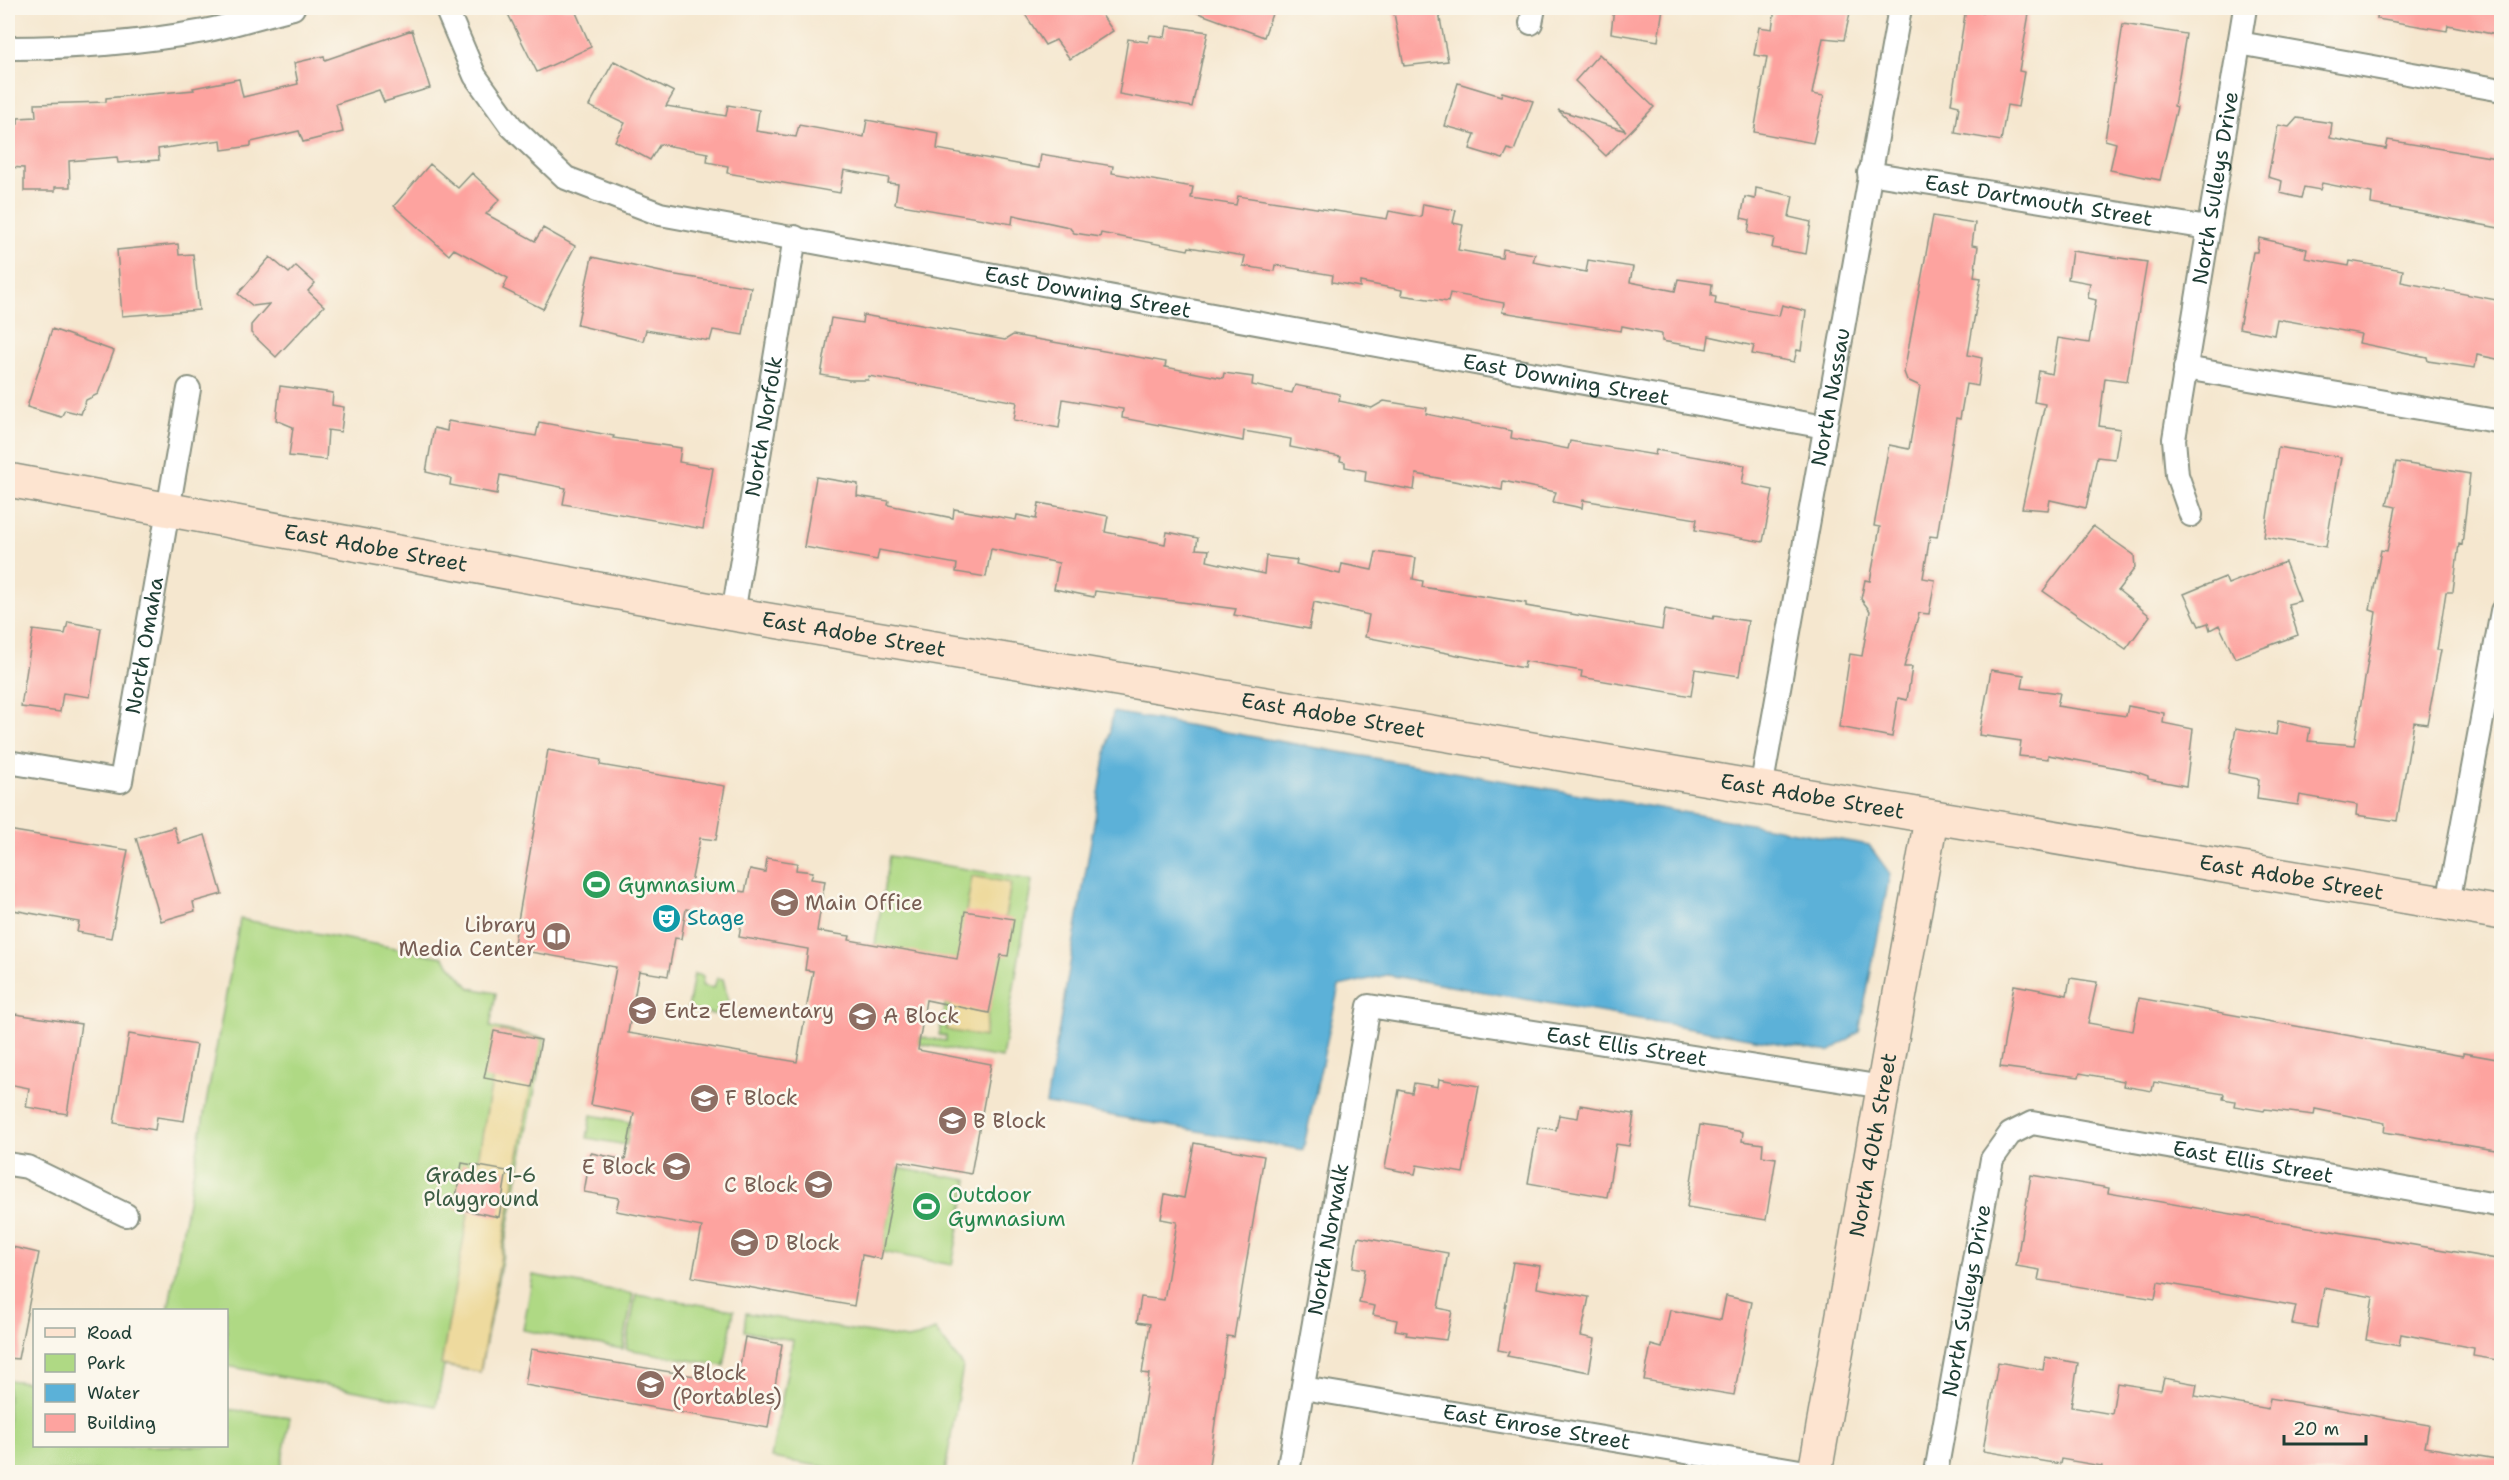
<svg xmlns="http://www.w3.org/2000/svg" width="2509" height="1480" font-family="'Shantell Sans',sans-serif">
<style>
.green{fill:#afd984;stroke:#678b5c;stroke-width:1.5}
.sand{fill:#eeda9e;stroke:#868c69;stroke-width:1.5}
.water{fill:#5bb1d8;stroke:#3d7786;stroke-width:1.5}
.building{fill:#fda39f;fill-rule:evenodd}
.lines{fill:none;stroke-linecap:round;stroke-linejoin:round}
.street-casing{stroke:#8a9282;stroke-width:26}
.secondary-casing{stroke:#8a9282;stroke-width:36}
.street{stroke:#fff;stroke-width:22}
.secondary{stroke:#fde4d0;stroke-width:33}
.labels{text-anchor:middle;dominant-baseline:central;stroke-width:5;stroke-linejoin:round;paint-order:stroke}
.street-label{font-size:21px;fill:#1f3d34;stroke:#fbf7ec}
.leisure-label{font-size:21px;fill:#27864d;stroke:#fbf7ec;text-anchor:start}
.education-label{font-size:21px;fill:#785e54;stroke:#fbf7ec;text-anchor:start}
.culture-label{font-size:21px;fill:#0d838f;stroke:#fbf7ec;text-anchor:start}
.park-label{font-size:21px;fill:#3c5c44;stroke:#fbf7ec}
</style>
<rect width="100%" height="100%" fill="#fbf7ec"/>
<filter id="ink" filterUnits="userSpaceOnUse"><feTurbulence type="fractalNoise" baseFrequency=".0167" numOctaves="2"/><feDisplacementMap in="SourceGraphic" scale="12" xChannelSelector="R" yChannelSelector="G"/><feConvolveMatrix kernelMatrix="1 2 1 2 8 2 1 2 1" color-interpolation-filters="sRGB"/></filter>
<filter id="wash" filterUnits="userSpaceOnUse"><feTurbulence type="fractalNoise" baseFrequency=".008" numOctaves="4" result="noise"/><feDisplacementMap in="SourceGraphic" scale="24" xChannelSelector="R" yChannelSelector="G"/><feGaussianBlur stdDeviation="1.35" result="paint"/><feColorMatrix in="noise" values="0 0 0 0 0 0 0 0 0 0 0 0 0 0 0 0 0 1.4 0 .05"/><feComposite in="paint" operator="in"/></filter>
<g filter="url(#wash)">
<rect width="100%" height="100%" fill="#f5e7cf"/>
<path class="green" d="M889,856L1032,880L1002,1058L919,1044L920,1037L946,1041V1036L939,1035L946,1000L875,945Z
M240,919L443,957L470,988L496,993L490,1027L545,1038L480,1372L444,1366L436,1406L227,1366L226,1310H168Z
M694,974L703,976L702,986L714,988L717,978L723,979L732,1017L688,1010Z
M591,1115L630,1122L626,1145L587,1138Z
M898,1168L968,1180L952,1265L882,1252Z
M533,1275L633,1294L623,1349L523,1330Z
M636,1294L734,1310L724,1366L626,1349Z
M746,1313L907,1339L918,1337L935,1330L963,1366L945,1472H855L771,1458L793,1340L744,1331Z
M8,1380L34,1383V1446H226L227,1409L290,1417L280,1472H8Z"/>
<path class="sand" d="M972,876L1011,883L984,1037L946,1030Z
M501,1031L540,1038L480,1372L441,1365Z"/>
<path class="water" d="M1113,712L1869,845L1890,874L1859,1032L1829,1052L1387,975L1339,986L1303,1150L1046,1104Z"/>
<g id="blocks">
<path class="building" d="M505,8H574L591,47L537,72Z
M1021,8H1097L1113,31L1070,59L1056,40L1045,45Z
M1190,8H1274L1264,37L1190,10Z
M1393,8H1438L1448,61L1404,66Z
M1614,8H1663L1658,41L1611,33Z
M1775,8H1820L1850,13L1844,40L1823,38L1812,94L1824,96L1813,143L1754,132L1767,57L1754,55L1759,27L1772,29Z
M1966,8L1983,12L1984,8H2030L2019,71L2024,72L2018,107L2007,105L2001,141L1955,133L1959,106L1951,104Z
M2378,8H2502V36L2448,25L2447,31L2377,19Z
M2123,24L2186,34L2174,106L2177,107L2160,180L2110,170L2116,143L2105,140Z
M1167,26L1208,32L1192,107L1119,94L1128,39L1148,42L1150,35L1165,37Z
M412,30L430,88L384,102L379,90L336,104L343,132L303,142L299,131L251,142V146L222,150L221,140L158,149L159,160L118,163L117,157L69,161L70,187H55V191H24V168L8,167V125L18,124V118L36,117L35,104L106,102V98L194,90L193,88L239,79L243,97L298,84L294,63L324,56L325,60Z
M1599,54L1654,107L1606,156L1558,110L1626,131L1575,81Z
M614,61L674,92L666,106L726,116L728,105L759,110L756,131L796,137L799,125L864,137L867,120L939,133L937,149L1039,168L1041,154L1113,166L1112,173L1193,187L1191,198L1236,205L1238,196L1387,219L1389,211L1421,217L1423,204L1456,210L1453,223L1463,225L1458,250L1502,258L1503,249L1535,254L1533,262L1586,272L1588,260L1633,267L1630,282L1675,291L1678,279L1712,284L1711,296L1716,297L1715,304L1779,316L1782,305L1806,311L1801,351L1797,350L1794,362L1752,354L1754,346L1709,336L1707,349L1662,341V334L1622,326L1621,331L1502,312L1504,303L1450,293L1448,302L1401,295L1402,290L1360,282V287L1332,282L1333,275L1275,265L1274,271L1243,266L1245,256L1189,247L1188,250L1101,233L1100,237L1074,233L1069,227L1013,215L1012,224L895,204L898,184L888,183L889,178L844,170L840,193L727,173L728,166L707,162L708,153L660,144L650,160L615,141L625,123L589,106Z
M1458,83L1501,96L1502,92L1533,101L1514,151L1508,149L1503,159L1470,149L1475,134L1445,126Z
M2297,118L2332,123L2330,138L2386,149L2388,140L2502,159L2499,228L2371,204L2372,193L2322,183L2320,190L2304,187L2301,198L2280,193L2282,181L2268,177L2278,125L2289,127Z
M430,164L458,188L472,173L500,199L486,214L535,241L543,228L575,246L543,309L503,289L508,278L454,249L449,255L394,206Z
M1756,188L1793,196L1789,217L1811,222L1806,254L1772,248L1774,238L1748,233L1750,220L1741,218L1745,197L1755,199Z
M1933,216L1975,223L1972,245L1978,246L1974,277L1981,278L1968,355L1982,358L1978,386L1966,384L1960,419L1956,418L1937,537L1930,536L1923,578L1935,580L1929,614L1919,613L1904,667H1912L1907,700L1898,698L1892,737L1839,727L1850,654L1862,656L1870,611L1861,599L1865,580L1870,581L1880,527L1874,526L1889,445L1909,449L1920,386L1907,380L1904,372Z
M2259,238L2307,249L2305,258L2349,266L2350,261L2403,270L2401,282L2502,301V360L2477,355L2475,368L2428,361L2427,357L2359,343L2361,334L2277,319L2274,335L2239,328L2253,252H2257Z
M178,244L179,255L193,254L199,310L122,316L117,250Z
M2072,251L2147,262L2127,381L2105,378L2099,426L2120,429L2115,459L2097,457L2086,508L2050,500L2048,510L2022,508L2045,404L2034,402L2039,371L2052,374L2058,338L2089,343L2096,300L2088,298L2090,283L2068,279Z
M270,257L289,273L296,266L315,283L308,291L324,306L276,357L251,333V325L269,304L253,306L238,294Z
M592,257L670,274L751,287L743,335L713,330L710,341L646,330L643,341L577,325Z
M863,315L1005,340L1013,335L1076,346L1166,362L1165,367L1223,378L1224,373L1253,377L1252,385L1292,393L1295,385L1340,394L1339,401L1372,408L1384,401L1427,408L1426,414L1512,431L1511,438L1568,449L1570,441L1655,455L1656,450L1745,465L1742,484L1773,490L1763,542L1695,530L1697,519L1583,500L1582,508L1553,502L1556,492L1503,481L1502,490L1416,474L1414,490L1365,481L1366,471L1345,467V462L1340,461L1341,457L1290,447L1291,439L1244,431L1243,441L1122,418L1123,409L1063,399L1059,428L1014,420L1017,402L869,376L868,380H849L821,375L831,318L862,323Z
M52,329L114,351L98,394L86,400L81,414L65,410L61,417L27,407Z
M280,386L333,393L332,405L344,407L341,432L328,430L326,460L289,456L293,427L276,420Z
M448,421L536,436L539,422L614,436L613,438L681,448L679,462L713,468L703,529L563,504L566,488L500,475L497,494L450,485L451,478L426,472L434,428L447,431Z
M2278,447L2341,457L2326,547L2264,537Z
M2396,462L2470,474L2462,545L2459,544L2453,592H2446L2437,650H2441L2427,724L2414,722L2397,821L2356,815L2357,805L2300,795L2298,805L2257,799L2259,779L2228,773L2236,728L2276,735L2278,721L2310,728L2308,741L2354,745L2376,612L2370,610L2381,550L2387,551L2396,507L2387,505Z
M816,477L858,484L857,496L889,501L888,505L953,518L954,509L1016,520L1017,515L1036,519L1039,503L1108,516L1105,532L1165,544L1167,532L1198,538L1196,549L1209,550L1207,561L1264,574L1266,556L1297,560L1296,564L1340,574L1342,564L1372,570L1376,552L1416,558L1413,579L1423,581L1422,587L1526,603V606L1662,630L1665,609L1713,619L1714,616L1748,621L1739,676L1695,669L1691,696L1581,677L1582,671L1525,661L1524,668L1365,637L1369,615L1314,602L1309,629L1234,615L1236,609L1095,591L1094,597L1054,589L1059,563L991,549L986,577L956,572L957,564L879,550L877,560L804,547Z
M2093,526L2134,555L2135,568L2118,590L2150,616L2126,649L2043,591Z
M2285,562L2300,601L2288,604L2298,635L2235,658L2219,625L2210,630L2208,623L2199,626L2184,594L2225,577L2228,584Z
M68,622L101,628L90,697L63,693L60,712L21,707L33,630L65,634Z
M1991,670L2024,675L2022,688L2060,693L2057,706L2126,716L2128,706L2164,713L2163,723L2193,729L2186,786L2148,779V776L2134,771L2048,755V759L2019,756L2021,741L1979,735Z
M548,750L601,760L600,765L725,786L716,840L700,838L691,883L745,892L750,869L765,872L767,858L797,863L796,870L813,872L811,879L825,881L817,931L850,936L849,940L957,959L965,911L1014,919L1008,956L1001,955L989,1013L926,1000L918,1050L991,1064L971,1174L899,1161L881,1259L862,1255L854,1306L692,1277L702,1227L616,1211L619,1198L584,1192L591,1153L625,1160L634,1113L591,1105L616,967L513,949ZM686,909L742,919L739,937L808,949L805,970L813,971L797,1062L628,1033L639,971L668,976L675,938L681,939Z
M174,827L179,843L205,835L222,894L193,902L195,911L161,921L136,838Z
M8,830L128,850L111,938L77,932L79,922L8,909Z
M2070,978L2097,982L2088,1023L2133,1031L2139,998L2463,1056V1053L2502,1060V1151L2384,1132L2385,1123L2315,1109L2314,1115L2265,1109L2264,1111L2234,1106L2235,1101L2223,1099L2224,1094L2154,1082L2152,1091L2123,1086L2124,1081L2080,1073L2079,1077L2000,1067L2014,985L2067,995Z
M15,1014L81,1024L67,1114L26,1107L29,1088L8,1084V1060Z
M494,1031L541,1040L532,1087L484,1078Z
M129,1034L197,1045L184,1121L157,1117L155,1130L114,1123Z
M1439,1079L1479,1086L1463,1173L1417,1165L1415,1174L1385,1168L1399,1090L1412,1093L1414,1083L1438,1087Z
M1580,1105L1634,1114L1629,1146L1616,1144L1607,1197L1528,1183L1538,1127L1556,1130L1559,1115L1578,1118Z
M1700,1125L1743,1132L1742,1141L1763,1144L1762,1156L1776,1158L1766,1220L1687,1207Z
M1194,1143L1264,1156L1234,1337L1227,1336L1208,1473H1133L1149,1374L1142,1373L1150,1324L1137,1322L1141,1297L1164,1300L1177,1222L1161,1219L1165,1194L1184,1198Z
M462,1163L507,1171L499,1217L454,1208Z
M2031,1175L2109,1188L2108,1193L2502,1260V1337L2497,1360L2473,1356L2474,1348L2401,1334L2399,1346L2366,1340L2373,1297L2324,1288L2317,1328L2292,1324L2296,1306L2211,1291L2158,1282L2155,1299L2038,1280L2040,1270L2016,1266Z
M1358,1237L1448,1253L1438,1308L1452,1311L1446,1340L1406,1335L1407,1332L1395,1330L1397,1320L1373,1315L1375,1306L1359,1303L1365,1269L1353,1267Z
M8,1246L39,1253L18,1359L8,1358Z
M1513,1262L1540,1266L1537,1288L1589,1297L1581,1336L1595,1339L1589,1372L1507,1356L1509,1352L1498,1350Z
M1726,1296L1752,1302L1734,1395L1644,1380L1651,1345L1662,1348L1670,1310L1721,1320Z
M745,1337L782,1344L768,1428L525,1385L531,1349L737,1383Z
M2045,1357L2078,1363L2071,1407L2112,1414L2117,1383L2161,1390L2164,1378L2197,1384L2195,1396L2268,1409L2270,1398L2429,1425L2425,1447L2502,1460V1473H2101L2102,1466L2061,1459L2060,1464L1983,1451L1998,1362L2043,1370Z"/>
</g>
</g>
<g filter="url(#ink)">
<use href="#blocks" fill-opacity="0" stroke="#8a9282" stroke-width="1.5"/>
<g class="lines">
<defs>
<g id="street">
<path id="s1" d="M446,8L475,76L511,126L566,178L660,214L1825,427"/>
<path d="M1531,23L1534,8"/>
<path d="M2239,43L2502,90"/>
<path d="M8,48C74,48 138,43 204,31C234,25 263,15 293,8"/>
<path id="s2" d="M1869,173L2208,228"/>
<path d="M2185,368L2502,422"/>
<path id="s3" d="M2191,515L2177,475L2174,439L2245,8"/>
<path id="s4" d="M733,614L795,237"/>
<path id="s5" d="M8,762L121,781L189,389"/>
<path id="s6" d="M1761,789L1900,8"/>
<path d="M2448,903L2502,611"/>
<path d="M8,1164L27,1167L126,1215"/>
<path id="s7" d="M1303,1388L1806,1472"/>
<path id="s8" d="M1288,1472L1369,1006L1883,1087"/>
<path id="s9" d="M1936,1472L1992,1159L2010,1134L2032,1123L2502,1206"/>
</g>
<g id="secondary">
<path id="s10" d="M8,480L733,614L2502,913"/>
<path id="s11" d="M1815,1472L1931,819"/>
</g>
</defs>
<use href="#street" class="street-casing"/>
<use href="#secondary" class="secondary-casing"/>
<use href="#street" class="street"/>
<use href="#secondary" class="secondary"/>
</g>
</g>
<defs>
<symbol id="stadium-disc" viewBox="-11 -11 22 22"><circle r="9.5" fill="#2e9e5b" stroke="#fbf7ec"/><path d="M0-5a6.5 5 0 1 0 0 10a6.5 5 0 1 0 0-10ZM-3.5-1.8h7v3.6h-7Z" fill="#fff"/></symbol>
<symbol id="school-disc" viewBox="-11 -11 22 22"><circle r="9.5" fill="#8d6e63" stroke="#fbf7ec"/><path d="M0-5L7-2L0 1L-7-2ZM-4 1L0 2.5L4 1V4Q0 6-4 4Z" fill="#fff"/></symbol>
<symbol id="theatre-disc" viewBox="-11 -11 22 22"><circle r="9.5" fill="#0f9aa8" stroke="#fbf7ec"/><path d="M-5-5.5Q0-4 5-5.5V0Q5 5 0 6Q-5 5-5 0ZM-3.3-2.5H-1v1.5H-3.3ZM1-2.5H3.3v1.5H1ZM-2.8 1Q0 5.5 2.8 1Z" fill="#fff"/></symbol>
<symbol id="library-disc" viewBox="-11 -11 22 22"><circle r="9.5" fill="#8d6e63" stroke="#fbf7ec"/><path d="M-6-4Q-3-5.5-.7-3.5V5Q-3 3-6 4ZM6-4Q3-5.5 .7-3.5V5Q3 3 6 4Z" fill="#fff"/></symbol>
</defs>
<g fill-rule="evenodd">
<use href="#stadium-disc" x="580" y="868" width="33" height="33"/>
<use href="#school-disc" x="768" y="886" width="33" height="33"/>
<use href="#theatre-disc" x="650" y="902" width="33" height="33"/>
<use href="#library-disc" x="540" y="920" width="33" height="33"/>
<use href="#school-disc" x="626" y="994" width="33" height="33"/>
<use href="#school-disc" x="846" y="1000" width="33" height="33"/>
<use href="#school-disc" x="688" y="1082" width="33" height="33"/>
<use href="#school-disc" x="936" y="1104" width="33" height="33"/>
<use href="#school-disc" x="660" y="1150" width="33" height="33"/>
<use href="#school-disc" x="802" y="1168" width="33" height="33"/>
<use href="#stadium-disc" x="910" y="1190" width="33" height="33"/>
<use href="#school-disc" x="728" y="1226" width="33" height="33"/>
<use href="#school-disc" x="634" y="1368" width="33" height="33"/>
</g>
<g class="labels">
<g class="street-label">
<text stroke="none"><textPath href="#s3" startOffset="333">North Sulleys Drive</textPath></text>
<text stroke="none"><textPath href="#s2" startOffset="172">East Dartmouth Street</textPath></text>
<text stroke="none"><textPath href="#s1" startOffset="747">East Downing Street</textPath></text>
<text stroke="none"><textPath href="#s1" startOffset="1233">East Downing Street</textPath></text>
<text stroke="none"><textPath href="#s6" startOffset="398">North Nassau</textPath></text>
<text stroke="none"><textPath href="#s4" startOffset="190">North Norfolk</textPath></text>
<text stroke="none"><textPath href="#s10" startOffset="374">East Adobe Street</textPath></text>
<text stroke="none"><textPath href="#s10" startOffset="860">East Adobe Street</textPath></text>
<text stroke="none"><textPath href="#s5" startOffset="252">North Omaha</textPath></text>
<text stroke="none"><textPath href="#s10" startOffset="1346">East Adobe Street</textPath></text>
<text stroke="none"><textPath href="#s10" startOffset="1832">East Adobe Street</textPath></text>
<text stroke="none"><textPath href="#s10" startOffset="2318">East Adobe Street</textPath></text>
<text stroke="none"><textPath href="#s8" startOffset="734">East Ellis Street</textPath></text>
<text stroke="none"><textPath href="#s11" startOffset="332">North 40th Street</textPath></text>
<text stroke="none"><textPath href="#s9" startOffset="598">East Ellis Street</textPath></text>
<text stroke="none"><textPath href="#s8" startOffset="236">North Norwalk</textPath></text>
<text stroke="none"><textPath href="#s9" startOffset="174">North Sulleys Drive</textPath></text>
<text stroke="none"><textPath href="#s7" startOffset="237">East Enrose Street</textPath></text>
</g>
<g class="leisure-label">
<text x="618" y="885">Gymnasium</text>
<text x="948" y="1195">Outdoor<tspan x="948" dy="24">Gymnasium</tspan></text>
</g>
<g class="education-label">
<text x="805" y="903">Main Office</text>
<text x="536" y="925" text-anchor="end">Library<tspan x="536" dy="24">Media Center</tspan></text>
<text x="664" y="1011">Entz Elementary</text>
<text x="883" y="1016">A Block</text>
<text x="725" y="1098">F Block</text>
<text x="973" y="1121">B Block</text>
<text x="656" y="1167" text-anchor="end">E Block</text>
<text x="798" y="1185" text-anchor="end">C Block</text>
<text x="765" y="1243">D Block</text>
<text x="672" y="1373">X Block<tspan x="672" dy="24">(Portables)</tspan></text>
</g>
<g class="culture-label">
<text x="687" y="918">Stage</text>
</g>
<g class="park-label">
<text x="481" y="1175">Grades 1-6<tspan x="481" dy="24">Playground</tspan></text>
</g>
</g>
<rect width="2509" height="1480" fill="none" stroke="#fbf7ec" stroke-width="30"/>
<rect x="33" y="1309" width="195" height="138" fill="#fbf7ec" stroke="#a3ada2" stroke-width="1.5"/>
<rect x="45" y="1328" width="30" height="9" fill="#fde4d0" stroke="#a3ada2" stroke-width="1.5"/>
<text x="87" y="1339" font-size="18" fill="#1f3d34">Road</text>
<rect x="45" y="1354" width="30" height="18" fill="#afd984" stroke="#a3ada2" stroke-width="1.5"/>
<text x="87" y="1369" font-size="18" fill="#1f3d34">Park</text>
<rect x="45" y="1384" width="30" height="18" fill="#5bb1d8" stroke="#a3ada2" stroke-width="1.5"/>
<text x="87" y="1399" font-size="18" fill="#1f3d34">Water</text>
<rect x="45" y="1414" width="30" height="18" fill="#fda39f" stroke="#a3ada2" stroke-width="1.5"/>
<text x="87" y="1429" font-size="18" fill="#1f3d34">Building</text>
<path d="M2284 1435v9h82v-9" fill="none" stroke="#1f3d34" stroke-width="3"/>
<text x="2293" y="1435" font-size="18" fill="#1f3d34" stroke="#fbf7ec" stroke-width="4.5" paint-order="stroke">20 m</text>
</svg>
